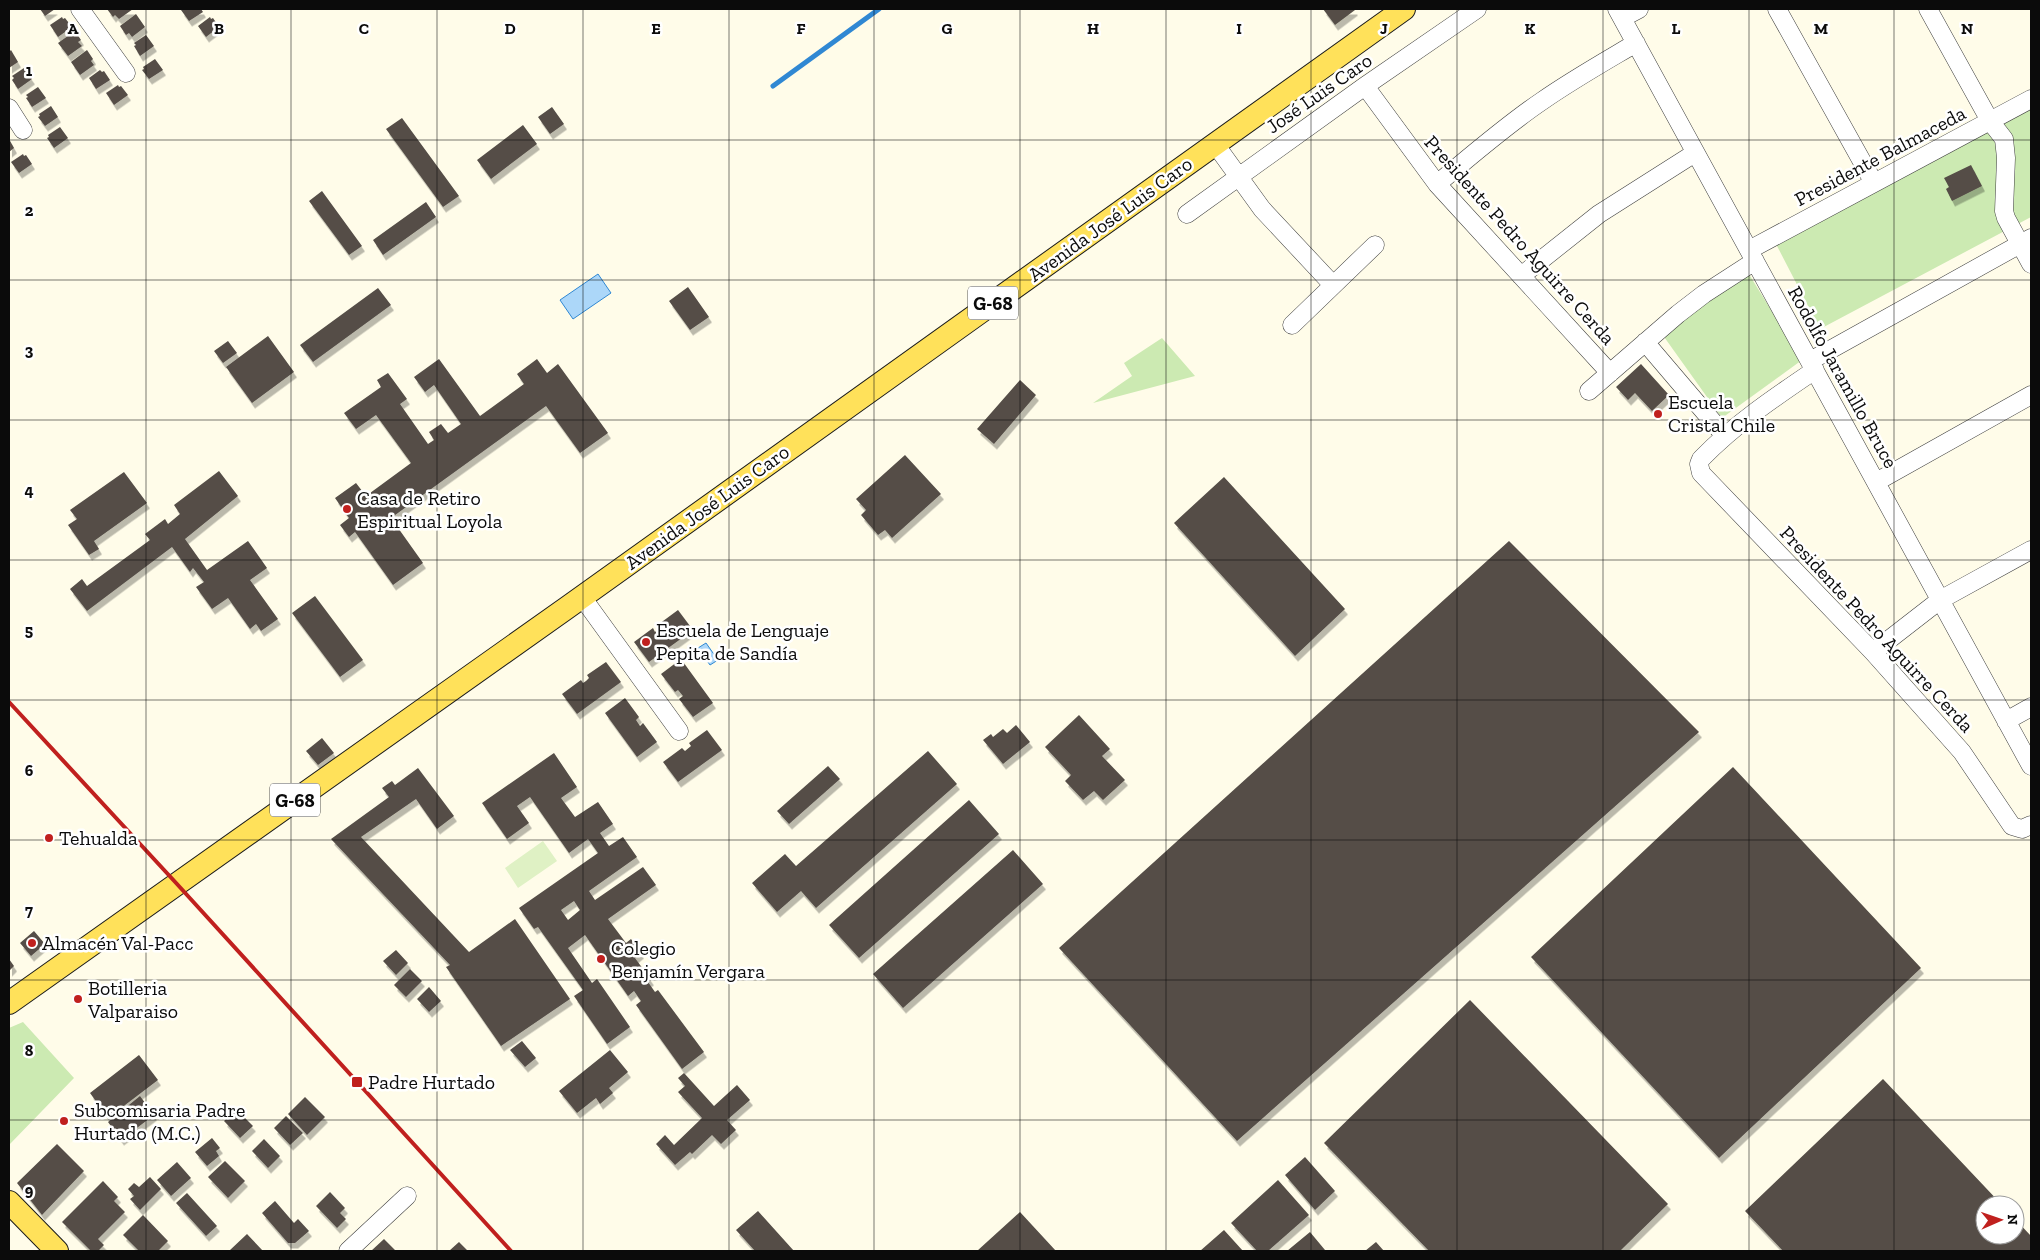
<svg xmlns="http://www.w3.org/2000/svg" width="2040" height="1260" font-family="'Zilla Slab',serif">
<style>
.green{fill:#cceab2}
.pitch{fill:#dff1c4}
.water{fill:#acd7f9;stroke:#3088d3}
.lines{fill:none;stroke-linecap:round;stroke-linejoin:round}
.stream{stroke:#3088d3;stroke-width:5}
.building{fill:#544d47;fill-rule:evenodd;filter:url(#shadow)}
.minor-casing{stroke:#3e3e3e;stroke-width:19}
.major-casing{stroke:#1c1c1c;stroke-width:24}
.minor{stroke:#fff;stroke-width:18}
.major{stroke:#ffe15a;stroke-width:22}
.rail{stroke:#c0201e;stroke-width:4}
.grid{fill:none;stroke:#0b0b0b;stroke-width:1;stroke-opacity:0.55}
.poi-dot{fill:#c0201e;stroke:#fff;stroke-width:2}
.labels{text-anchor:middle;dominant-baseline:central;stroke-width:5;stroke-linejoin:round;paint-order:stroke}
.shield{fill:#fff;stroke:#545454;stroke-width:1}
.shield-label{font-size:19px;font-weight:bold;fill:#0b0b0b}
.street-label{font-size:20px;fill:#0b0b0b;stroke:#fff}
.poi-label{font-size:20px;fill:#0b0b0b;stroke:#fff;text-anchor:start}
.grid-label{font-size:16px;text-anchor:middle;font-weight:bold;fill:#0b0b0b;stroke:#fff;stroke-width:5;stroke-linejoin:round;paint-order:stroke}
</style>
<defs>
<filter id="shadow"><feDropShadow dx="3" dy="5.5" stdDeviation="0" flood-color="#0004"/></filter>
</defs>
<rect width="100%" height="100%" fill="#fffce9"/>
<path class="green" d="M2031,109V217L1820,329L1776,244Z
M1747,271L1802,360L1722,418L1662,334Z
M1162,338L1195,376L1093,403L1132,376L1124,363Z
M23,1022L74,1078L9,1145V1028Z"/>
<path class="pitch" d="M543,841L557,861L518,888L505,868Z"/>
<path class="water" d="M598,274L611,293L573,319L560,300Z
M706,643L718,660L710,665L698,648Z"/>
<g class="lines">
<path class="stream" d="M773,86L879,9"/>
</g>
<path class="building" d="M40,9H55L45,16Z
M107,9H133L119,19L115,15L113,17Z
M183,9H201L203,12L189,21L181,10Z
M1323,9H1354L1355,10L1335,25Z
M136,14L145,27L132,37L129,33L126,35L120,26Z
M62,17L63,19L65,18L72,27L58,37L50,25Z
M210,17L211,19L213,18L219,27L206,37L198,26Z
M75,31L81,40L78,42L82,46L68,56L58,43Z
M146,35L154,46L140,56L134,46L136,45L134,43Z
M11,50L18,62L9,68V52Z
M87,50L93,59L91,61L94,65L80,75L71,62Z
M155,59L163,70L149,79L142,70L144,69L143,67Z
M24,68L32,79L18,89L12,80L14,78L12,76Z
M100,70L102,72L104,71L110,80L96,89L89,78Z
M118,85L119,87L121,86L128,95L114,105L106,93Z
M38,87L46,98L32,107L26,98L28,97L26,95Z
M51,106L58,117L45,126L38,117L40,116L39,114Z
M552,107L564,124L550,134L538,117Z
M402,118L459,196L443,207L386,129Z
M523,125L537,144L491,179L477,160Z
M60,127L68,138L54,148L47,138L49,137L48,135Z
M9,139L14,148L9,152Z
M23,154L24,156L26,155L32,164L19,173L11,162Z
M1971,165L1982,186L1952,201L1946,189L1949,187L1944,178Z
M322,191L362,246L349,255L309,201Z
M426,202L436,217L383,255L373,240Z
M688,287L709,317L690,330L669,301Z
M378,288L391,305L313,362L300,345Z
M268,336L294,372L252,403L226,367Z
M228,341L237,353L223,363L214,351Z
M439,359L480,416L524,384L517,374L537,359L547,373L558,364L608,433L580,453L546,406L391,518L423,563L393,585L355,532L349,537L340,525L349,518L335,498L356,483L366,496L411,463L376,415L356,429L344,413L381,387L377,380L388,373L407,399L400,404L428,444L434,440L429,432L441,424L448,433L461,424L434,385L425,392L414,377Z
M1641,364L1669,395L1652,411L1635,393L1628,400L1616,387Z
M1020,380L1036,395L994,444L977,429Z
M905,455L941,494L892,538L885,530L878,535L861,515L866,510L856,499Z
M219,471L238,496L185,539L207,570L248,541L267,568L250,580L278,619L261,631L256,624L250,629L228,598L212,609L196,587L204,582L193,568L190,572L172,547L87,611L70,589L82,579L87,586L150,540L145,534L165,519L168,524L180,514L174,505Z
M124,472L147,503L94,541L99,549L89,555L68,525L77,519L70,510Z
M1224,477L1345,609L1295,656L1174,523Z
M1509,541L1699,732L1237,1141L1059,948Z
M315,596L363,660L340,677L292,613Z
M678,610L693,630L649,662L634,642L653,628L655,632L661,627L659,624Z
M681,659L713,703L693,717L679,699L683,696L678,690L675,692L661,674Z
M606,662L621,682L577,714L562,694L581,680L583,683L586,681L589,678L587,675Z
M625,698L639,717L636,720L640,726L643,723L657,742L637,757L605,713Z
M1079,715L1110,749L1102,756L1125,780L1103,800L1094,791L1083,800L1065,781L1071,775L1045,747Z
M1016,725L1030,742L1003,764L983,740L991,734L993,737L1003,729L1007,733Z
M707,730L722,750L678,782L663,762L682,748L685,751L691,746L689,743Z
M322,738L334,753L318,765L306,751Z
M928,751L957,784L816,908L801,891L777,912L752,883L785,854L796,866Z
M554,753L577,787L561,798L575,817L598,802L613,824L600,833L609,846L623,837L637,857L589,891L595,900L643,867L656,885L608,919L626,943L631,939L641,953L635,958L651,980L648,982L655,992L658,990L704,1052L682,1069L636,1005L641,1001L634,991L628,996L585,935L568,948L592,983L597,979L630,1027L607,1044L574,996L583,990L538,927L534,929L519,908L598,853L588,839L569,853L530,797L517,806L529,823L507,839L482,803ZM574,901L580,910L568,920L561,910Z
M828,766L840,779L789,824L777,811Z
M1733,767L1921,968L1719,1158L1531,957Z
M418,768L454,816L437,829L416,799L361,837L469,952L515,919L570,999L501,1046L446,967L450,965L331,839L389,797L382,788L392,781L395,785Z
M969,800L999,834L859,958L829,925Z
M1013,850L1043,884L903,1008L873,974Z
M34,931L45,944L31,956L20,943Z
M396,950L408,963L396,975L383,961Z
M9,959L14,966L9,971Z
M410,969L422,981L406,997L394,985Z
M429,987L441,1001L429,1012L417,999Z
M1470,1000L1668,1204L1620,1251H1429L1324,1143Z
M522,1041L536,1058L525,1067L510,1050Z
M610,1050L628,1072L609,1088L613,1093L600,1104L596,1098L577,1113L559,1091Z
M139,1055L158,1080L108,1118L90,1093Z
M684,1073L714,1106L737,1085L750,1100L727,1120L736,1130L721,1144L712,1135L692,1154L690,1152L675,1165L656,1144L665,1135L674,1145L702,1118L678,1092L685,1086L678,1078Z
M1883,1079L2002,1205H1985V1235H2015V1219L2031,1236V1251H1783L1745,1211Z
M140,1096L154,1115L121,1140L108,1122Z
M305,1097L325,1117L307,1135L288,1114Z
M236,1109L253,1126L240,1138L224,1121Z
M286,1116L303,1133L290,1145L274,1128Z
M212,1138L220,1148L216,1151L219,1156L207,1166L195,1152Z
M264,1139L280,1156L268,1168L252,1151Z
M57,1144L84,1171L42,1215L17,1183Z
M1305,1157L1335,1191L1315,1210L1285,1175Z
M225,1161L245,1181L228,1198L208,1177Z
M177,1162L191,1178L171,1196L157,1180Z
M150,1177L161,1189L140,1210L130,1199L134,1196L128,1189L134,1183L139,1187Z
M1278,1180L1309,1215L1268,1251H1257L1231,1223Z
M103,1181L118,1197L114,1201L125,1212L98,1239L104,1245L98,1251H91L62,1222Z
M330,1192L345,1208L340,1213L346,1219L337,1228L316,1206Z
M187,1193L217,1226L206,1236L176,1203Z
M275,1201L294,1223L298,1219L309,1231L295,1243H288L262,1213Z
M758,1211L794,1251H755L736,1230Z
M1020,1212L1056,1251H977Z
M143,1215L168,1241L158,1251H139L123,1235Z
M1224,1230L1243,1251H1200Z
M1310,1232L1325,1250L1287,1251Z
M247,1234L263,1251H229Z
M384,1239L396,1251H371Z
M459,1242L468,1251H449Z
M1376,1242L1384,1251H1365Z"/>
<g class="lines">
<defs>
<path id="minor" d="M80,9L126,73
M1617,9L2031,766
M1777,9L1874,183
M1928,9L1990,121L2004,139L2006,158L2004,211L2006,218L2031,264
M1622,18L1639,9
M1365,86L1437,184L1610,373
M9,108L23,130
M1215,144L1262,209L1333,285
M1437,184C1471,156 1505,126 1542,101C1572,80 1604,62 1636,43
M1187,214L1365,86L1477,9
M1749,250L2031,99
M1521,276L1599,214L1695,153
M1292,325L1375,245
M1645,342L1725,436
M1810,361L2031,238
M1815,370C1775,397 1735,424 1701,459L1699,464L1701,473L1873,652L1962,752L2012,826L2022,829L2031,825
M1589,391L1678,314L1704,294L1755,261
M1876,482L2031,395
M582,597L679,731
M1873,652L1940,600L2031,550
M2006,721L2031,707
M348,1251L407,1196"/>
<path id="major" d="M9,1003L568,607L1404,9
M9,1202L57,1251"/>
</defs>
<use href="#minor" class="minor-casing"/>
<use href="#major" class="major-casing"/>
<use href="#minor" class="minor"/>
<use href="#major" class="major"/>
<path class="rail" d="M9,702L177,884L511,1251"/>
</g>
<path class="grid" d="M146,9V1251M291,9V1251M437,9V1251M583,9V1251M729,9V1251M874,9V1251M1020,9V1251M1166,9V1251M1311,9V1251M1457,9V1251M1603,9V1251M1749,9V1251M1894,9V1251M9,140H2031M9,280H2031M9,420H2031M9,560H2031M9,700H2031M9,840H2031M9,980H2031M9,1120H2031"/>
<g class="poi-dot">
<circle cx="1658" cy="414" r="5"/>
<circle cx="347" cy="509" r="5"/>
<circle cx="646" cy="642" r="5"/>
<circle cx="49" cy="838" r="5"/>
<circle cx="32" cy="943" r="5"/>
<circle cx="601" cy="959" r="5"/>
<circle cx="78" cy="999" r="5"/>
<rect x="351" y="1076" width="12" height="12" rx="2.5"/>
<circle cx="64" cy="1121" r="5"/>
</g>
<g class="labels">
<g class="shield">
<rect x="968" y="286.5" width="50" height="33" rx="4"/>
<rect x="270" y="783.5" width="50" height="33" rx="4"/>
</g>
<g class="shield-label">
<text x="993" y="303">G-68</text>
<text x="295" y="800">G-68</text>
</g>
<g class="street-label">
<text transform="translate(1319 93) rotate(-35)">José Luis Caro</text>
<text transform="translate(1880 156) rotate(-28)">Presidente Balmaceda</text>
<text transform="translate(1110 219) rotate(-36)">Avenida José Luis Caro</text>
<text transform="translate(1520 240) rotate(48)">Presidente Pedro Aguirre Cerda</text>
<text transform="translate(1843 377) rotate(61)">Rodolfo Jaramillo Bruce</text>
<text transform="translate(707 507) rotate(-36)">Avenida José Luis Caro</text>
<text transform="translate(1877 629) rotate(47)">Presidente Pedro Aguirre Cerda</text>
</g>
<g class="poi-label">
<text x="1668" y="402">Escuela<tspan x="1668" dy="23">Cristal Chile</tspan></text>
<text x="357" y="498">Casa de Retiro<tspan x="357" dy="23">Espiritual Loyola</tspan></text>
<text x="656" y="630">Escuela de Lenguaje<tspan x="656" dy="23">Pepita de Sandía</tspan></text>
<text x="59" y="838">Tehualda</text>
<text x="42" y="943">Almacén Val-Pacc</text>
<text x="611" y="948">Colegio<tspan x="611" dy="23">Benjamín Vergara</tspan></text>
<text x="88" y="988">Botilleria<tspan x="88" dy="23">Valparaiso</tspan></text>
<text x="368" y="1082">Padre Hurtado</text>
<text x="74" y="1110">Subcomisaria Padre<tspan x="74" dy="23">Hurtado (M.C.)</tspan></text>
</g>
</g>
<g class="grid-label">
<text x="73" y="34">A</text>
<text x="219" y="34">B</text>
<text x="364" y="34">C</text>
<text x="510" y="34">D</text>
<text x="656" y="34">E</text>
<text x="801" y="34">F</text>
<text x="947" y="34">G</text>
<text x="1093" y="34">H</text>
<text x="1239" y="34">I</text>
<text x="1384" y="34">J</text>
<text x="1530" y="34">K</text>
<text x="1676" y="34">L</text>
<text x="1821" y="34">M</text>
<text x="1967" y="34">N</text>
<text x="29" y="76">1</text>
<text x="29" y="216">2</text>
<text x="29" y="356">3</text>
<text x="29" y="496">4</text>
<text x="29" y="636">5</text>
<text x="29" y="776">6</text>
<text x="29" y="916">7</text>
<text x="29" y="1056">8</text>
<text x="29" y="1196">9</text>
</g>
<rect width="2040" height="1260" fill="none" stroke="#0b0b0b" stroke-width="20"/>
<g transform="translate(2000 1220) rotate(88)"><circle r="24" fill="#ffffff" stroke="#9d9d9d"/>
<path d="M0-4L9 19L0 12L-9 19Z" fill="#c0201e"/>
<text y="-8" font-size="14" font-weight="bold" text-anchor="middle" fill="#0b0b0b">N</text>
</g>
</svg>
